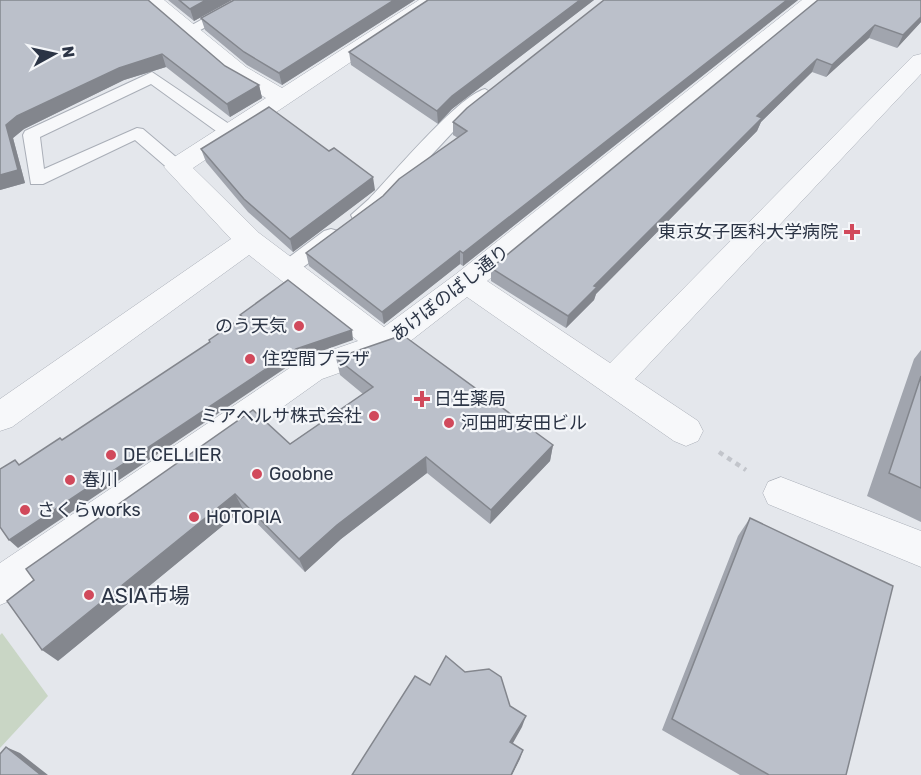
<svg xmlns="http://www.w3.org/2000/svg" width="921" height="775" font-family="Rubik,'Noto Sans JP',sans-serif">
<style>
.green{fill:#c9d6c5}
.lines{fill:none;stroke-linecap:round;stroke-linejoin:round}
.service-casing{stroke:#a9aeb7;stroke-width:2}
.minor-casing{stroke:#a9aeb7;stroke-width:1}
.path{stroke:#c2c5cb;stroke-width:4.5;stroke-dasharray:5 5;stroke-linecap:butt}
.service{fill:#f7f8fa;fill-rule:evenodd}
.minor{fill:#f7f8fa;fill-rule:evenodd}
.wall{fill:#a1a5ae}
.shaded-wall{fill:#83868d}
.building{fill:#bbc0ca;stroke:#83868d;stroke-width:1.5}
.poi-dot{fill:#d1495b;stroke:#f4f6f9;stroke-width:2}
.labels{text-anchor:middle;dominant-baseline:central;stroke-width:4.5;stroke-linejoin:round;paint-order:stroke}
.poi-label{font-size:18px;fill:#2b3445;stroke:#f4f6f9;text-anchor:start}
.street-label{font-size:18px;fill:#2b3445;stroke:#f4f6f9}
.near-poi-label{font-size:21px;fill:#2b3445;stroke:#f4f6f9;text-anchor:start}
</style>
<rect width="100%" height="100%" fill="#e4e7ec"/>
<path class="green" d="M2,633L48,696L0,748V635Z"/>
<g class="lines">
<defs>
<path id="service" d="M237,0H255L193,34H183L181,31Z
M152,72L235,128L237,132L235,136H223L151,84L40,137L44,169L137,128L143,129L183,163L186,167L183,171H171L135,140L43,184H31L23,135L25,131Z
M485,89L493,94L491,97L465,119L383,207L367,219H353L351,215L369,199C392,175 458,96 485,89Z
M331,229L338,231L341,236L338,241L294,274H280L277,269L280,264L324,231Z"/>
<path id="minor" d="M141,0H164L246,67L282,88L419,0H443L193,168L259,233L384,327L456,274L802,0H825L487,281L610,363L913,56L921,54V74L635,379L698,421L703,431L698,441L686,446L674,441L467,297L395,353L322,379L14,599L0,605V563L300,361L358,341L249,255L12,427L0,431V399L231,239L164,167L168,161L266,98L230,77Z
M781,477L921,531V567L768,504L763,493L768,482Z"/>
</defs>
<use href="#service" class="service-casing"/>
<use href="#minor" class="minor-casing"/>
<path class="path" d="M719,452L746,470"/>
<use href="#service" class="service"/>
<use href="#minor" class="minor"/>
</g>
<path class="wall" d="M0,0L225,66L259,85L262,98L230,117L166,67L124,80L24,129L13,138L25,183L0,190Z
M168,0H232L194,21Z
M234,0H415L282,85L247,65L205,30L201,18Z
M428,0H594L452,109L438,124L351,65L349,52Z
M604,0H798L463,266L460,264L384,324L309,266L306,253L383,196L458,138L453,135V122Z
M818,0H921V22L897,48L869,38L826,77L812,72L761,122L757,131L596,294L594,300L566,328L491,281V268Z
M201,149L375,190L293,252L248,212L206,162Z
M921,350V522L867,496L914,359Z
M336,358L553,445L550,461L490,524L427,473L341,539L305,572L243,509L58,661L290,444L363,394L340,375Z
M750,518L846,775H740L662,730L738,536Z"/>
<path class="shaded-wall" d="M206,0H232L194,21L190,9Z
M394,0H415L282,85L279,73Z
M580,0H594L452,109L438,124L437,111L452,96Z
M787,0H798L463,266V253Z
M921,17V22L897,48L903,35Z
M875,25L869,38L826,77L832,65Z
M162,54L166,67L124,80L24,129L13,138L25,183L0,190V175L6,125L17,116L119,68Z
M817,59L812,72L761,122L757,131L596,294L594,300L566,328L568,316L594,286L757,116Z
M259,85L262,98L230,117L227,104Z
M373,177L375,190L293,252L290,239Z
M460,251V264L384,324L382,312Z
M352,330L353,340L299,359L18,548L9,540L296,349Z
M553,445L550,461L490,524L491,510Z
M426,457L427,473L341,539L305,572L299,559L337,525Z
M235,494L243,509L58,661L42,650Z
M526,716L522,727L508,752L510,742Z
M6,747L20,753L48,775H41Z
M523,750L520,759L512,775H511Z"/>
<path class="building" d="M0,0H148L225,66L259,85L227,104L162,54L119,68L17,116L6,125L18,170L0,175Z
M179,0H206L190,9Z
M234,0H394L279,73L244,52L201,18Z
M428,0H580L452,96L437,111L349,52Z
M604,0H787L463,253L460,251L382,312L306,253L383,196L399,179L467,131L453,122L467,108Z
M818,0H921V17L903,35L875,25L832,65L817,59L757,116L762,118L594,286L597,287L568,316L491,268Z
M269,107L329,151L334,148L373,177L290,239L244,199L201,149Z
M288,280L352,330L296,349L9,540L0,527V469L15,460L19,465L60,438L62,440L210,342L209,340L243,317L240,315Z
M400,333L553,445L491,510L426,457L337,525L299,559L235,494L42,650L7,601L34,580L26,569L253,410L290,444L373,387L336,358L394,338Z
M921,376V488L889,473Z
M750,518L893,586L846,775H769L672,719Z
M446,656L465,672L489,669L501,677L510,706L526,716L510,742L523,750L511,775H352L415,676L430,685Z
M6,747L41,775H0V754Z"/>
<g class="poi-dot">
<path d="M849 223h6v6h6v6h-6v6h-6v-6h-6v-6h6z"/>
<circle cx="299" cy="326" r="6"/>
<circle cx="250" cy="359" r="6"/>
<path d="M419 390h6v6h6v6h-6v6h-6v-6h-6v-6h6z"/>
<circle cx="374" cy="416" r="6"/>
<circle cx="449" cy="423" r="6"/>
<circle cx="111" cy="455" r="6"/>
<circle cx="257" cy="474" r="6"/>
<circle cx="70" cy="480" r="6"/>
<circle cx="25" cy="510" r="6"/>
<circle cx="194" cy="517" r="6"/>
<circle cx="89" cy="595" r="6"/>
</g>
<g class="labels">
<g class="poi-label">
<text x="838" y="232" text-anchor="end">東京女子医科大学病院</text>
<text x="287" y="326" text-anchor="end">のう天気</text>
<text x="262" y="359">住空間プラザ</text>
<text x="434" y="399">日生薬局</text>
<text x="362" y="416" text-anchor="end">ミアヘルサ株式会社</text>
<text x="461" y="423">河田町安田ビル</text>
<text x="123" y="455">DE CELLIER</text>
<text x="269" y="474">Goobne</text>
<text x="82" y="480">春川</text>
<text x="37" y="510">さくらworks</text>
<text x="206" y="517">HOTOPIA</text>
</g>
<g class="street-label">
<text transform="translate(450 293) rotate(-38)">あけぼのばし通り</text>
</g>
<g class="near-poi-label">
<text x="101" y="595">ASIA市場</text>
</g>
</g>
<g transform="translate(54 54) rotate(82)" stroke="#f4f6f9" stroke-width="4.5" paint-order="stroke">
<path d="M0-4.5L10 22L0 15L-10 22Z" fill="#2b3445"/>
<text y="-9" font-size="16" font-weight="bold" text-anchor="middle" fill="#2b3445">N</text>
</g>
</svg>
